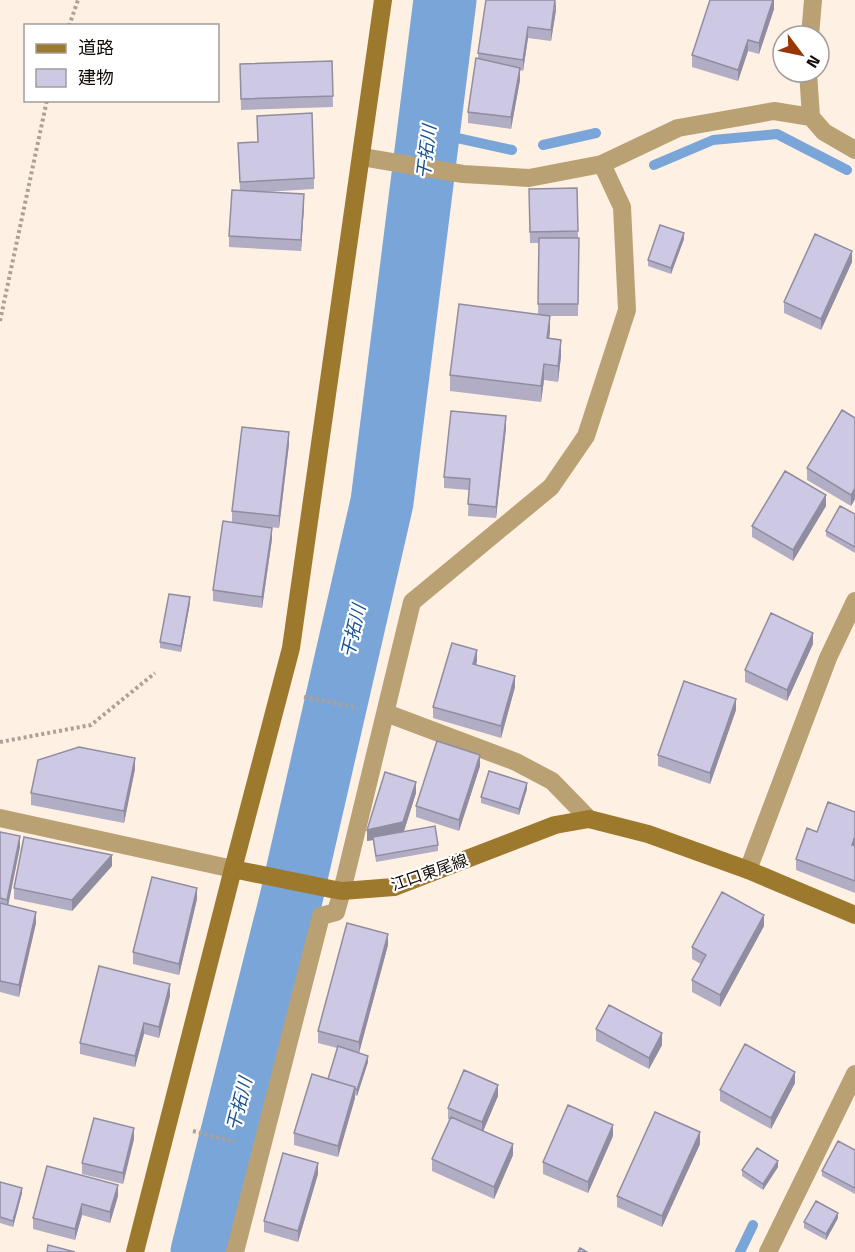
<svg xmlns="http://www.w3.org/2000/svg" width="855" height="1252" font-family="'Titillium Web','Noto Sans JP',sans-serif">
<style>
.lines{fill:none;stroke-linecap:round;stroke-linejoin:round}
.stream{stroke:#7aa5d9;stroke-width:10}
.river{stroke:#7aa5d9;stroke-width:63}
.path{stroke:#ada197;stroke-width:4;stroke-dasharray:3 3;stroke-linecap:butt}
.street{stroke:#b9a174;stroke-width:18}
.secondary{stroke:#9d792e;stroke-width:18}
.wall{fill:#b0adc5}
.shaded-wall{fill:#908da0}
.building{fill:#cdc9e5;stroke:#908da0;stroke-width:1.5}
.labels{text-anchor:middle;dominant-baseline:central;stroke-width:4.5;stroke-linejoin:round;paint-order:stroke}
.street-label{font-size:16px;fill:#130b05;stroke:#fff}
.water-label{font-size:18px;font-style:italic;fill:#175292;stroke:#fff}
</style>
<rect width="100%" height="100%" fill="#fef0e3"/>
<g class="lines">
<path class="stream" d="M430,132L512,150
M543,145L596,133
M654,165L713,140L777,134L847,170
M740,1252L753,1225"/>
<path class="river" d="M202,1252L291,899L382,502L445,0"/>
<path class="path" d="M69,26L78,0
M0,321L47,100
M304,697L358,708
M0,742L91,725L155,673
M193,1131L235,1142"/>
<path class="street" d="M810,36L813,0
M808,72L811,117L824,132L855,150
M362,157L463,174L529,178L602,164L678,128L774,111L811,117
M386,713L516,762L552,781L589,819
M0,818L233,869
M748,870L828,658L855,601
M235,1252L321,916L336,912L342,891L412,602L551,487L586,436L627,310L622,207L602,164
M768,1252L855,1074"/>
<path class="secondary" d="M233,869L331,889L342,891L394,887L555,825L589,819L648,834L748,870L855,915
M135,1252L233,869L291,648L383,0"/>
</g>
<path class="wall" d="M774,0V9L759,54L748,51L738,81L692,67V55Z
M556,10L551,41L528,38L523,71L520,70V80L511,129L468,123V112L478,58V53Z
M332,61L333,107L241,110L240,64Z
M257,116L314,178V189L264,192L304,206L301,251L229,247V236L240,190L238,143L258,142Z
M577,188L578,238H579L578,316H550L549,338L561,356L558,382L544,380L541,402L450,391V375L538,314L539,243H530L529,189Z
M684,239L671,274L648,266V260Z
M852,262L821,330L784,313V302Z
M855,418V499L851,506L807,480V468Z
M506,428L496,518L468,516L469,490L444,488V477Z
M289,444L279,528L235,523L272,539L262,608L213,601V590L232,522V511Z
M826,506L793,561L752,537V526Z
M855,514V553L826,536V531Z
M190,603L181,652L160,648V642Z
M813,644L787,701L745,682V670Z
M477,661L476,665L515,687L501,738L433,718V707Z
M736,710L710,784L658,766V755Z
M480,766L459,831L416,817V806Z
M135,769L124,823L31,805V793Z
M527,789L519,815L481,803V797Z
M416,793L404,831L438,845V851L376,862L373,840L367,841Z
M855,812V893L796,870V859L817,832Z
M0,832L20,847L8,905L36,923L19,997L0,992Z
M112,866L72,911L14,899V888Z
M197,899L179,975L133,964V952Z
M764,926L720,1007L692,992V980L701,964L692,959V947Z
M388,945L359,1053L368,1062L357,1096L355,1095V1098L338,1157L294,1145V1133L328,1079L337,1048L318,1043V1031Z
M170,996L159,1038L144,1034L135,1067L80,1054V1043Z
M596,1029L662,1045L649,1069L596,1041Z
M795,1083L771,1129L720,1101V1090Z
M498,1096L483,1131L513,1155L494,1199L432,1171V1159L450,1120L448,1119V1108Z
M613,1136L588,1193L543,1174V1162Z
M134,1139L123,1184L82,1174V1163Z
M700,1144L662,1227L617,1207V1196Z
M855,1150V1194L822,1176V1171Z
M47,1166L118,1196L110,1223L82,1215L75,1240L33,1229V1218Z
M778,1167L763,1190L742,1176V1170Z
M318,1174L298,1242L264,1232V1221Z
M0,1182L22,1193L13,1227L0,1223Z
M838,1218L826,1240L804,1228V1222Z"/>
<path class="shaded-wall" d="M556,0V10L551,41V30Z
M773,0H774V9L759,54V43Z
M528,27V38L523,71V60Z
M748,40V51L738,81V70Z
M520,68V80L511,129V117Z
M304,194V206L301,251V240Z
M684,233V239L671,274V268Z
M852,251V262L821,330V319Z
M550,316V332L547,354V338Z
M561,340V356L558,382V366Z
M544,364V380L541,402V386Z
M506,416V428L496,518V507Z
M289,432V444L279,528V516Z
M855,488V499L851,506V495Z
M826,495V506L793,561V550Z
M272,528V539L262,608V597Z
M190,597V603L181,652V646Z
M813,633V644L787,701V690Z
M477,650V661L473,675V664Z
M515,676V687L501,738V726Z
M736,699V710L710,784V773Z
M480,755V766L459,831V820Z
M135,758V769L124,823V811Z
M416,782V793L403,834L373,837V840L367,841V830Z
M527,783V789L519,815V809Z
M20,836V847L7,911V900Z
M855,836V847L852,845Z
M112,855V866L72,911V900Z
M197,888V899L179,975V964Z
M36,912V923L19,997V985Z
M764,915V926L720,1007V995Z
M388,934V945L359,1053V1042Z
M170,984V996L159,1038V1027Z
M144,1023V1034L135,1067V1056Z
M662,1033V1045L649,1069V1058Z
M368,1056V1062L357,1096V1090Z
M795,1072V1083L771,1129V1118Z
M498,1085V1096L482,1134V1122Z
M355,1087V1098L338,1157V1146Z
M613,1125V1136L588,1193V1182Z
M134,1128V1139L123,1184V1173Z
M700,1132V1144L662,1227V1216Z
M513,1144V1155L494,1199V1187Z
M778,1161V1167L763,1190V1184Z
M318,1163V1174L298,1242V1231Z
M118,1185V1196L110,1223V1212Z
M22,1188V1193L13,1227V1221Z
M82,1204V1215L75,1240V1229Z
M838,1213V1218L826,1240V1234Z"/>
<path class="building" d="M486,0H555L551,30L528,27L523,60L478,53Z
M710,0H773L759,43L748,40L738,70L692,55Z
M476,58L520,68L511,117L468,112Z
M332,61L333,96L241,99L240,64Z
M312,113L314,178L240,182L238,143L258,142L257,116Z
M577,188L578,231L530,232L529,189Z
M232,190L304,194L301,240L229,236Z
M660,225L684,233L671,268L648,260Z
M815,234L852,251L821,319L784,302Z
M539,238H579L578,304H538Z
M459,304L550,316L547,338L561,340L558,366L544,364L541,386L450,375Z
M842,410L855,418V488L851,495L807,468Z
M451,411L506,416L496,507L468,504L470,479L444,477Z
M242,427L289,432L279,516L232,511Z
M785,471L826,495L793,550L752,526Z
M840,506L855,514V547L826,531Z
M223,521L272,528L262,597L213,590Z
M169,594L190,597L181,646L160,642Z
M771,613L813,633L787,690L745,670Z
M452,643L477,650L473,664L515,676L501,726L433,707Z
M684,681L736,699L710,773L658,755Z
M437,741L480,755L459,820L416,806Z
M79,747L135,758L124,811L31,793L38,760Z
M489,771L527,783L519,809L481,797Z
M385,772L416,782L403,822L367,830Z
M828,802L855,812V836L852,845L855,846V881L796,859L807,828L817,832Z
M435,826L438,845L376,856L373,837Z
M0,832L20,836L7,900L0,898Z
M24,837L112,855L72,900L14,888Z
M152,877L197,888L179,964L133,952Z
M722,892L764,915L720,995L692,980L706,955L692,947Z
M0,903L36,912L19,985L0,981Z
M347,923L388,934L359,1042L318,1031Z
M99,966L170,984L159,1027L144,1023L135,1056L80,1043Z
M609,1005L662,1033L649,1058L596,1029Z
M745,1044L795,1072L771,1118L720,1090Z
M338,1046L368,1056L357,1090L355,1089V1087L328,1079Z
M464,1070L498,1085L482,1122L448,1108Z
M312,1074L355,1087L338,1146L294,1133Z
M568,1105L613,1125L588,1182L543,1162Z
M655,1112L700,1132L662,1216L617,1196Z
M451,1117L513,1144L494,1187L432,1159Z
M94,1118L134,1128L123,1173L82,1163Z
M838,1141L855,1150V1188L822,1171Z
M757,1148L778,1161L763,1184L742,1170Z
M283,1153L318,1163L298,1231L264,1221Z
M47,1166L118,1185L110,1212L82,1204L75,1229L33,1218Z
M0,1182L22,1188L13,1221L0,1217Z
M816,1201L838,1213L826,1234L804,1222Z
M48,1245L75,1252H47Z
M580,1248L587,1252H578Z"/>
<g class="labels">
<g class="street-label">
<text transform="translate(429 872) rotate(-19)">江口東尾線</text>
</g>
<g class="water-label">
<text transform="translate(426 152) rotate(-83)">干拓川</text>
<text transform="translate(353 631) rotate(-77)">干拓川</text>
<text transform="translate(239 1104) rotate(-76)">干拓川</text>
</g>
</g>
<rect x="24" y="24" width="195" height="78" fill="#ffffff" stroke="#a19d9b" stroke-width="1.5"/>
<rect x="36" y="44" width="30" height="9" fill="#9d792e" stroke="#a19d9b" stroke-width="1.5"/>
<text x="78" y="54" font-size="18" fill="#130b05">道路</text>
<rect x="36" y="69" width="30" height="18" fill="#cdc9e5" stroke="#a19d9b" stroke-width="1.5"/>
<text x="78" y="84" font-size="18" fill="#130b05">建物</text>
<g transform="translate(801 54) rotate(122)"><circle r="28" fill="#ffffff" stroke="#a19d9b" stroke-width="1.5"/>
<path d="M0-4.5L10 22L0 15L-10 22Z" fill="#9a3504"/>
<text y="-9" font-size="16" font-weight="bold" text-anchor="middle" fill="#130b05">N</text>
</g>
</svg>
